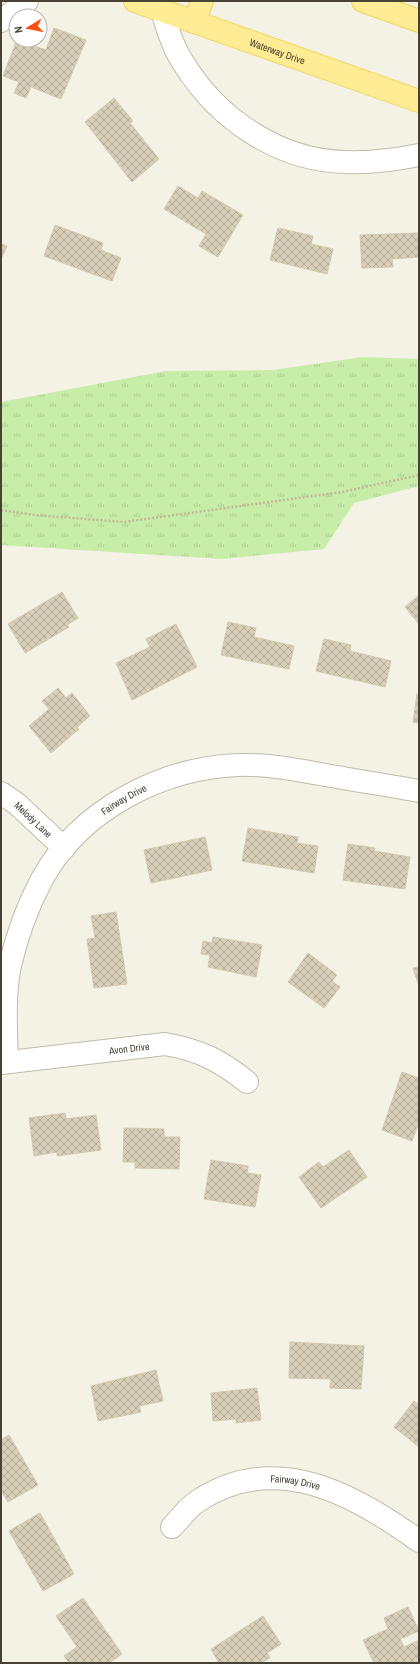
<svg xmlns="http://www.w3.org/2000/svg" width="420" height="1664" font-family="'Archivo Narrow',sans-serif">
<style>
.grass{fill:url(#grass-tufts)}
.building{fill:url(#building-cross-hatch);stroke:#d3c8ac}
.lines{fill:none;stroke-linecap:round;stroke-linejoin:round}
.minor-casing{stroke:#c1bba7;stroke-width:24}
.major-casing{stroke:#f0d358;stroke-width:24}
.path{stroke:#c4b996;stroke-width:2.5;stroke-dasharray:2 2;stroke-linecap:butt}
.minor{stroke:#fff;stroke-width:22}
.major{stroke:#ffec94;stroke-width:22}
.labels{text-anchor:middle;dominant-baseline:central;stroke-width:4;stroke-linejoin:round;paint-order:stroke}
.street-label{font-size:10px;fill:#484234;stroke:#fff}
</style>
<defs>
<pattern id="grass-tufts" width="24" height="20" patternUnits="userSpaceOnUse"><rect width="24" height="20" fill="#c7eda9"/><path d="M3 7l-1-3M5 7V3M7 7l1-3M15 17l-1-3M17 17v-4M19 17l1-3" fill="none" stroke="#accc92"/></pattern>
<pattern id="building-cross-hatch" width="8" height="8" patternUnits="userSpaceOnUse"><rect width="8" height="8" fill="#d7cfb9"/><path d="M0 0l8 8M0 8l8-8" fill="none" stroke="#b0aa97"/></pattern>
</defs>
<rect width="100%" height="100%" fill="#f4f2e5"/>
<path class="grass" d="M363,357L419,359V486L354,503L324,549L222,559L1,545V402L166,371L273,370Z"/>
<path class="building" d="M54,28L86,40L61,99L31,87L26,98L14,93L19,82L3,76L17,40L46,50Z
M114,98L133,121L130,123L159,159L132,182L85,122Z
M178,186L198,198L202,191L243,215L218,257L199,246L206,234L164,209Z
M55,225L103,243L101,250L121,258L112,281L44,256Z
M278,228L313,236L311,244L333,249L327,274L270,260Z
M419,233V257L392,259L393,267L362,268L360,235Z
M1,244L7,246L1,259Z
M62,592L78,618L67,625L69,627L25,653L8,624Z
M419,595V624L405,607Z
M228,622L256,628L254,637L294,646L289,669L221,655Z
M176,624L197,667L132,700L116,663L150,647L146,639Z
M324,639L351,645L350,651L391,661L385,687L316,671Z
M58,688L66,698L72,693L90,716L77,727L79,729L51,753L29,726L49,709L42,701Z
M417,694H419V723L413,722Z
M248,828L298,837L297,843L318,846L314,873L242,861Z
M205,837L212,870L151,883L144,850Z
M348,844L375,848L374,851L410,857L405,889L343,880Z
M116,912L127,984L94,988L87,939L95,938L91,916Z
M213,937L262,945L256,977L208,967L210,955L201,954L203,941L212,943Z
M308,953L337,975L332,981L340,987L324,1008L288,982Z
M419,967V986L413,968Z
M402,1072L419,1078V1122L412,1141L382,1130Z
M65,1113L66,1119L96,1115L101,1150L57,1156V1152L34,1156L29,1118Z
M124,1128L164,1129V1137H180L179,1169L135,1168V1162H123Z
M349,1150L367,1177L321,1208L299,1177L319,1162L323,1167Z
M211,1160L248,1166L247,1173L261,1175L255,1207L204,1199Z
M290,1342L364,1346L361,1389L330,1388L331,1379L289,1378Z
M156,1370L163,1401L139,1406L141,1412L98,1421L91,1386Z
M257,1388L261,1420L236,1423V1419L213,1421L211,1393Z
M414,1401L419,1405V1447L394,1427Z
M9,1435L38,1485L8,1502L1,1490V1440Z
M40,1513L74,1574L43,1591L9,1531Z
M83,1598L122,1654L109,1663H69L64,1656L77,1647L56,1616Z
M408,1607L419,1631L400,1639L404,1647L417,1641L419,1645V1663H374L363,1640L388,1629L384,1618Z
M263,1616L281,1644L267,1653L270,1658L261,1663H219L211,1649Z"/>
<g class="lines">
<defs>
<g id="minor">
<path d="M162,10C167,29 173,48 184,64C218,119 279,161 346,162C371,163 395,160 419,155"/>
<path d="M1,21L27,1"/>
<path id="s1" d="M1,793L17,804L64,848"/>
<path id="s2" d="M7,1062C6,1031 4,1001 9,970C16,938 27,907 42,879C80,810 161,768 238,765C265,764 293,769 320,774C353,780 386,785 419,791"/>
<path id="s3" d="M1,1063L165,1044C199,1050 220,1060 247,1082"/>
<path id="s4" d="M172,1527C180,1519 188,1507 198,1501C275,1450 354,1494 419,1541"/>
</g>
<g id="major">
<path id="s5" d="M135,1L419,101"/>
<path d="M363,1L419,21"/>
<path d="M194,22L202,1"/>
</g>
</defs>
<use href="#minor" class="minor-casing"/>
<use href="#major" class="major-casing"/>
<path class="path" d="M1,510L34,515L124,522L342,492L419,475"/>
<use href="#minor" class="minor"/>
<use href="#major" class="major"/>
</g>
<g class="labels">
<g class="street-label">
<text stroke="none"><textPath href="#s5" startOffset="151">Waterway Drive</textPath></text>
<text stroke="none"><textPath href="#s2" startOffset="305">Fairway Drive</textPath></text>
<text stroke="none"><textPath href="#s1" startOffset="42">Melody Lane</textPath></text>
<text stroke="none"><textPath href="#s3" startOffset="129">Avon Drive</textPath></text>
<text stroke="none"><textPath href="#s4" startOffset="139">Fairway Drive</textPath></text>
</g>
</g>
<rect width="420" height="1664" fill="none" stroke="#484234" stroke-width="4"/>
<g transform="translate(28 28) rotate(260)"><circle r="19" fill="#ffffff" stroke="#b6b3ae"/>
<path d="M0-3L7 15L0 10L-7 15Z" fill="#ff5012"/>
<text y="-6" font-size="11" font-weight="bold" text-anchor="middle" fill="#484234">N</text>
</g>
</svg>
